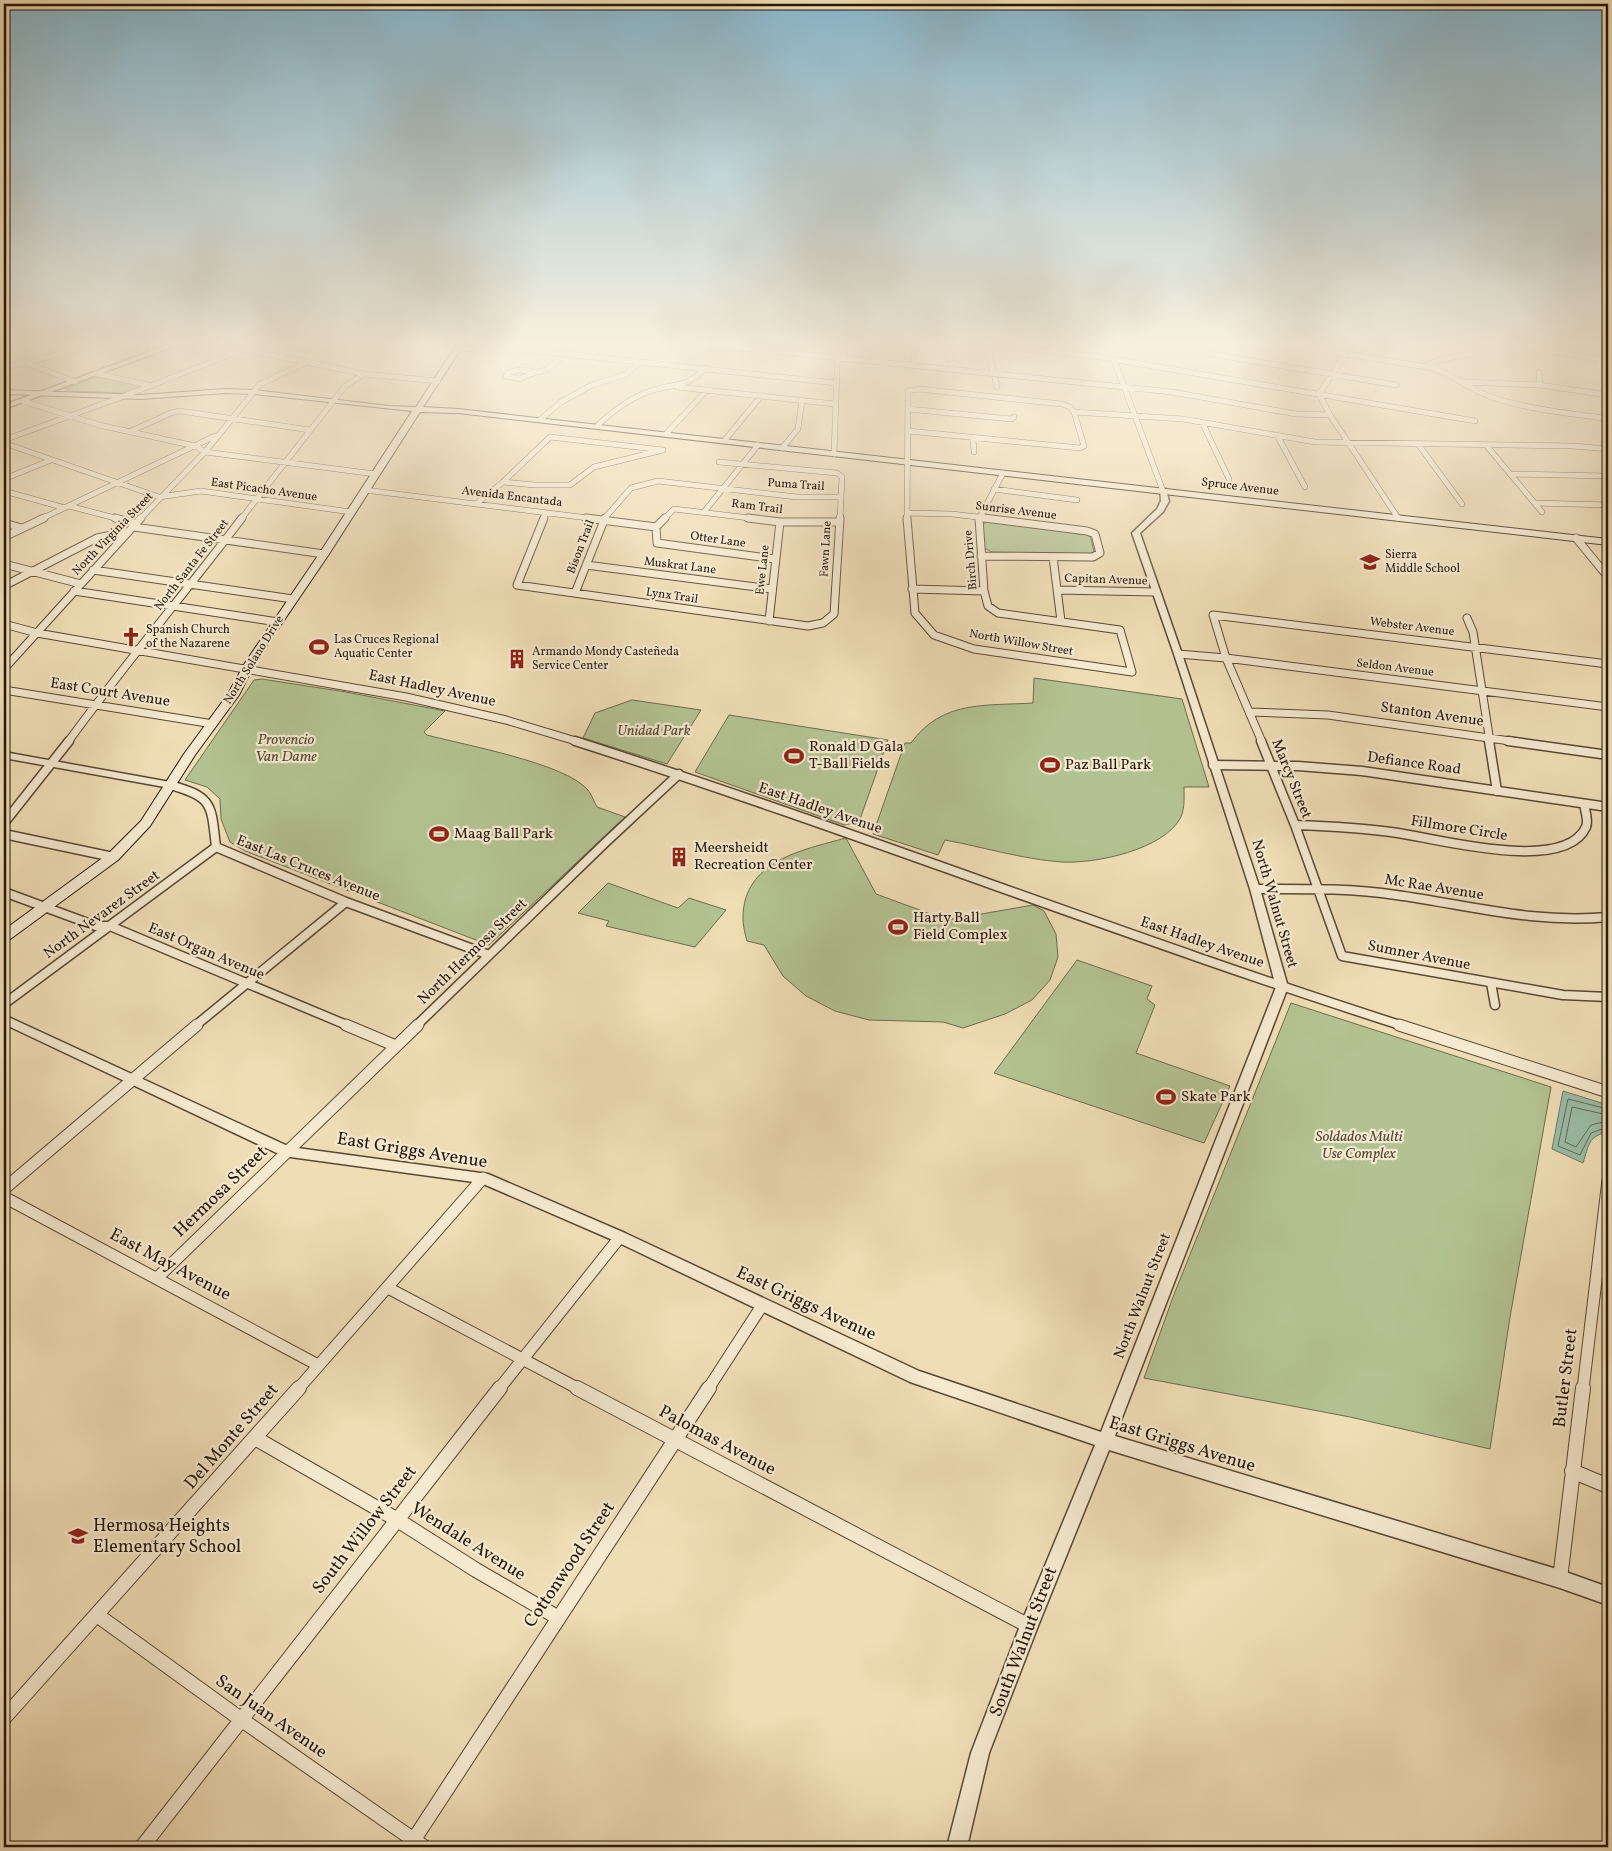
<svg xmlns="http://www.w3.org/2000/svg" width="1612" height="1851" font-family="Vollkorn,serif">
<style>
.green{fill:#b3c292;stroke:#6c6c4e}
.water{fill:#9bbda8;stroke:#6c7b69}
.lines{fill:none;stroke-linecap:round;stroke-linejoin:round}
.shore{stroke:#606a5a;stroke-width:1}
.minor-far4-casing{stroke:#584836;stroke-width:6}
.minor-far3-casing{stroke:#584836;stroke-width:9}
.minor-far2-casing{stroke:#584836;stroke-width:11}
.minor-far1-casing{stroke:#584836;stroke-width:13}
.minor-casing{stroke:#584836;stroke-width:16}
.tertiary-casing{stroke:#584836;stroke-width:3}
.secondary-casing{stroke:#25170b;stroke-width:2}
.minor-far4{stroke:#f5e9cf;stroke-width:5}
.minor-far3{stroke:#f5e9cf;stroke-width:7}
.minor-far2{stroke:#f5e9cf;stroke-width:8}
.minor-far1{stroke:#f5e9cf;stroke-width:11}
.minor{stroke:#f5e9cf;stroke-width:14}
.tertiary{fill:#f5e9cf;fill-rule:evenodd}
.secondary{fill:#f5e9cf;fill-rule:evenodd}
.labels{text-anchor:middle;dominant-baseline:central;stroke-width:4.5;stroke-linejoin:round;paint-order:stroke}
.far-street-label{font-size:12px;fill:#25170b;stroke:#f5e9cf}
.far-poi-label{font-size:12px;fill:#25170b;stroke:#f5e9cf;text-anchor:start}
.street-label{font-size:15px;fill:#25170b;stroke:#f5e9cf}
.park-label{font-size:15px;font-style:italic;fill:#504a34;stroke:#f5e9cf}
.poi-label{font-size:15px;fill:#25170b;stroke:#f5e9cf;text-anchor:start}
.near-street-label{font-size:18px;fill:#25170b;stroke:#f5e9cf}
.near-poi-label{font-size:18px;fill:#25170b;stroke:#f5e9cf;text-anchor:start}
</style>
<rect width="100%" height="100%" fill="#efddb5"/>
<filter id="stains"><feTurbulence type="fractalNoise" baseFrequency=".004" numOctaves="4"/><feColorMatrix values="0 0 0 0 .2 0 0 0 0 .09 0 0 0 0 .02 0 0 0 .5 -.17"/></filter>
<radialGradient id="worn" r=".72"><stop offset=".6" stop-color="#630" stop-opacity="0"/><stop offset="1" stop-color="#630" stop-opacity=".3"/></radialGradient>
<path class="green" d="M99,376L145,386L127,393L69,391L65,389Z
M990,521L1080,532L1090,535L1094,552L1090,554L992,552L984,548L983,524Z
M1034,678L1182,699L1209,787H1184C1184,796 1185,807 1181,817C1164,850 1095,864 1061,862C1022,859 983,847 945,840L938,855L873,834L905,743H911C942,700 985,706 1033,703Z
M262,679L346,692L445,711L424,732L427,735C464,745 565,763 588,790C592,795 594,802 597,807L625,817L489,945L245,851L230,842L221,819L220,799L207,787L185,780L254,680Z
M632,700L701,710L667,764L583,738L595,713Z
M729,715L888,740L859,822L844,825L695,772Z
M846,838L876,894L947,920L1033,905L1044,911L1056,934L1058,957L1050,980L1032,1000L1005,1014L963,1028L943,1022L869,1020L835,1011L806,996L783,976L764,945L747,941C745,934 743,926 743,918C743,861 802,850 846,838Z
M608,883L678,908L689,898L726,910L695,947L606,926L609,921L578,913Z
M1077,960L1152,986L1147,999L1155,1005L1136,1053L1230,1086L1204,1143L994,1073Z
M1291,1003L1551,1087L1510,1317L1490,1449L1350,1417L1144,1378L1173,1297Z"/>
<path class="water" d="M1563,1091L1608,1105V1132C1588,1136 1589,1145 1583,1163L1552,1149Z"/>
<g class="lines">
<path class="shore" d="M1608,1109L1568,1099L1558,1146L1580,1155L1591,1133L1608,1127
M1608,1115L1572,1107L1565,1142L1576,1147L1591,1125L1608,1121"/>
<defs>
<path id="minor-far4" d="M218,344L364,374L438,381
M704,344L1172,392L1296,414L1330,415
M914,344V365
M949,344L950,359
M974,344L1094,356L1475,421
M987,344L997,387
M1205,344V351L1211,354L1396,385
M1286,344L1432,368C1454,375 1472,391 1494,398C1531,410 1570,413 1608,419
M1352,344L1319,394L1330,415L1398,518
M1500,344L1608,360
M459,348L496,351L527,350L836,383
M1599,359L1598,366L1603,370
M1114,360L1163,491
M27,363L75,382
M1424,367C1448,353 1477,357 1501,344
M4,368L98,344
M518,370L530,371L532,374L519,379L506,376L508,373Z
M1539,372L1540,385
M532,373L546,370L565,355
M98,374L152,386
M1463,382L1540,385L1608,395
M677,387L835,404
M23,401L99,425L195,446L205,452L375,474
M908,409L1011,419L1014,417
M541,419L561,402L592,385L625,375L640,362
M1202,422L1229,479
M598,425C613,411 630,398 650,391C677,382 683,390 706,368
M908,431L1080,448L1084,446L1074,412
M129,432L171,413L180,411L310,430
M666,434L707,390
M1277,435L1305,487
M550,437L663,450L594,467L570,485H535L503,482Z
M973,438L974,452
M4,440L119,398L257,344
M725,440L761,396
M4,443L159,497L201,491L351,512
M1418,444L1462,504
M1486,445L1542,512
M782,448L798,429L802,401
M834,454L838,344
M719,462L837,473L842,477L840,519
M1510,474L1608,476
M4,479L51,460
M994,489L1077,500
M365,490L596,519
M4,491L65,508
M1535,503L1608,505
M476,504L503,482
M69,506L119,519
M704,512L758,445
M907,513L952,514L994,519
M41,519L215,436
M140,519L205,452L260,384L308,362
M241,519L345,386L364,374
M543,519L546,513
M604,519L631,488L658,481L797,497H841
M664,519L674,509L758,519
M907,519L908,391L919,389L1062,404L1070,407L1074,412L1183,419L1315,442L1573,446L1608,449
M979,519L1003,473"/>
<path id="minor-far3" d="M115,518L137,524
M544,518L517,585L808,626L823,623L834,614L840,518
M586,518L656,527
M665,518L656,527L657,543L775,559
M748,518L780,522H839
M907,518L915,613L934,635L974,649L1132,672L1120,630L998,613L988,606L984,591L979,518
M4,523L22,528
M134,527L324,554
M4,537L44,518
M1576,538L1608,577
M981,556L1093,557L1100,553L1095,534L1087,531L984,518
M1053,557L1061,621
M4,564L81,584
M586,565L772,589
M93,570L293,599
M4,586L97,538L127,532
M912,589L984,591
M1057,590L1155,592
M74,591L278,622
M575,593L605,518
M1467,618L1473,632L1490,742
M769,621L780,522
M4,624L37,633L406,697L506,720L579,742
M1178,654L1226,658L1608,707
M4,669L141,518
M4,690L213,724
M1250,712L1328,715L1517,742
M68,742C124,665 185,593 242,518
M1262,742L1226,658L1213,615L1608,664"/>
<path id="minor-far2" d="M575,741C853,830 1125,937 1403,1026
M1261,741L1295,825L1342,956L1563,995L1608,997
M1489,741L1497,791
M1508,741L1608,755
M1213,765L1298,766L1362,771L1608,807
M170,785C214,797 211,805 216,847L346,902L489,955
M4,823L69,741
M1295,825C1329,826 1364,828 1398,833C1438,839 1565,874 1586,827C1589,820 1585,811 1584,804
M4,834L113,857
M1255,889C1302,889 1349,888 1396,895C1469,905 1534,924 1608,917
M4,892L96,926H110L349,1026
M1491,983L1495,1005
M4,1004L216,847
M195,1026L346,902
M416,1026L606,842L679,774"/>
<path id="minor-far1" d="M346,1025L396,1046
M1399,1025L1608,1092
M4,1189L197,1025
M4,1197L318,1365
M157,1278L418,1025
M388,1288L579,1389
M298,1389L483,1178
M499,1389L620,1237
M708,1389L763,1304
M1583,1389L1608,1180"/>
<path id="minor" d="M577,1388L1029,1626
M255,1438L396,1519L476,1570L557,1617
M1572,1471L1608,1486
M1560,1579L1583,1388
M97,1615L242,1720L424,1847
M4,1718L299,1388
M142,1847L500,1388
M409,1847L709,1388"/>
<path id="tertiary" d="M171,344H180L4,409V405Z
M1160,489H1166L1169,501L1163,512L1140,533L1182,654L1260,889L1288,987L1115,1436L1560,1570L1608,1587V1605L1560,1588L1109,1450L1038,1626L989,1753L967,1847H947L971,1753L1020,1626L1095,1445L910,1382L615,1241L481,1183L283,1156L4,1024V1015L290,1147L488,1174L625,1233L919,1371L1101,1432L1276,987L1250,889L1174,654L1132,533L1157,509L1161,501Z
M4,752L170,782L175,785L170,788L4,758Z"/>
<path id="secondary" d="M457,344H464L423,407L458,409L1608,539V545L458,413L420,412L329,554L255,663L239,695L195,755L150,826L118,860L9,940L4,942V930L108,854L141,821L184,754L228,694L245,663L319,554L412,411L254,394L225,393L141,399L4,394V390L141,395L225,389L254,390L389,406L416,407Z"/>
</defs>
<use href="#minor-far4" class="minor-far4-casing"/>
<use href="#minor-far3" class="minor-far3-casing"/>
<use href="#minor-far2" class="minor-far2-casing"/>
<use href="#minor-far1" class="minor-far1-casing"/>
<use href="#minor" class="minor-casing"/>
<use href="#tertiary" class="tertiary-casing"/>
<use href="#secondary" class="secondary-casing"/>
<use href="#minor-far4" class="minor-far4"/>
<use href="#minor-far3" class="minor-far3"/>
<use href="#minor-far2" class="minor-far2"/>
<use href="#minor-far1" class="minor-far1"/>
<use href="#minor" class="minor"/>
<use href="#tertiary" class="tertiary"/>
<use href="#secondary" class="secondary"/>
</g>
<linearGradient id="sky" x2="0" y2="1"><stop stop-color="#89b8ce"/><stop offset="0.57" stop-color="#f8f0de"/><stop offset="1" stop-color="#f8f0de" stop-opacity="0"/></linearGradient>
<rect width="1612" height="603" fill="url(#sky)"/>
<defs>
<symbol id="school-bare" viewBox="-9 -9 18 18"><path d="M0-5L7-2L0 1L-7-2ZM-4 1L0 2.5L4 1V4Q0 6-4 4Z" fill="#8f2418" stroke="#f5e9cf" stroke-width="2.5" paint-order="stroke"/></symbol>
<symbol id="church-bare" viewBox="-9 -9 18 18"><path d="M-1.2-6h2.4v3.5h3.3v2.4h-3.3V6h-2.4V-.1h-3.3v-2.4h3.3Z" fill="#8f2418" stroke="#f5e9cf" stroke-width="2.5" paint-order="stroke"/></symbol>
<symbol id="stadium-bare" viewBox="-9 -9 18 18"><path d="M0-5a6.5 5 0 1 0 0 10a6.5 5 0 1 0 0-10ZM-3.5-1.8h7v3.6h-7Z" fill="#8f2418" stroke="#f5e9cf" stroke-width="2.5" paint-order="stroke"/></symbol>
<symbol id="building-bare" viewBox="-9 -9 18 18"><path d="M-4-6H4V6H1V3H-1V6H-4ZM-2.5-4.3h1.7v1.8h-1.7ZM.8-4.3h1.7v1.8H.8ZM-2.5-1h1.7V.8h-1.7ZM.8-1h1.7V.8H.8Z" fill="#8f2418" stroke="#f5e9cf" stroke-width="2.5" paint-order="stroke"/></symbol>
</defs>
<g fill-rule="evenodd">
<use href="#school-bare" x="1356" y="548" width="28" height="28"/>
<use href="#church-bare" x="117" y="623" width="28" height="28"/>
<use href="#stadium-bare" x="305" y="633" width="28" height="28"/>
<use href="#building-bare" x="503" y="645" width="28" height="28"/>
<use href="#stadium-bare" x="780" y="742" width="28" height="28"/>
<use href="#stadium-bare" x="1036" y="751" width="28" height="28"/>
<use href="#stadium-bare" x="425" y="820" width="28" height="28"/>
<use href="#building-bare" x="665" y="843" width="28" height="28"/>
<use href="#stadium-bare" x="884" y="913" width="28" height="28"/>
<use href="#stadium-bare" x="1152" y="1083" width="28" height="28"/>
<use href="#school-bare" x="64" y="1522" width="28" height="28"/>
</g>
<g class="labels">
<g class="far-street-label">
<text transform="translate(796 485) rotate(4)">Puma Trail</text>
<text transform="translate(1240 487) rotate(7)">Spruce Avenue</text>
<text transform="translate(264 490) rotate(8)">East Picacho Avenue</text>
<text transform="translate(512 497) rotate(7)">Avenida Encantada</text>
<text transform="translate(757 507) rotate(7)">Ram Trail</text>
<text transform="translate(1016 511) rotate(7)">Sunrise Avenue</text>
<text transform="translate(113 534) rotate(-46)">North Virginia Street</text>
<text transform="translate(718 540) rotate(8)">Otter Lane</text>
<text transform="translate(581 547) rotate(-69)">Bison Trail</text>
<text transform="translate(826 549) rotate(-87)">Fawn Lane</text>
<text transform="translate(971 560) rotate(-95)">Birch Drive</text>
<text transform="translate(192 565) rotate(-52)">North Santa Fe Street</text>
<text transform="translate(680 566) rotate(7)">Muskrat Lane</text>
<text transform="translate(763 570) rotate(-84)">Ewe Lane</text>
<text transform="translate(1106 580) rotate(2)">Capitan Avenue</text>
<text transform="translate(672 596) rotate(8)">Lynx Trail</text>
<text transform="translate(1412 627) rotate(7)">Webster Avenue</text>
<text transform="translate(1021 643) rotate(10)">North Willow Street</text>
<text transform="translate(254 660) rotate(-58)">North Solano Drive</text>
<text transform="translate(1395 668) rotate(7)">Seldon Avenue</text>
</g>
<g class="far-poi-label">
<text x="1385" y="555">Sierra<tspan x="1385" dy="14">Middle School</tspan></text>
<text x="146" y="630">Spanish Church<tspan x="146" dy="14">of the Nazarene</tspan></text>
<text x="334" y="640">Las Cruces Regional<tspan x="334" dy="14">Aquatic Center</tspan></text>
<text x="532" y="652">Armando Mondy Casteñeda<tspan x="532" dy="14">Service Center</tspan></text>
</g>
<g class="street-label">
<text transform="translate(432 689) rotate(12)">East Hadley Avenue</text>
<text transform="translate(110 693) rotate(9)">East Court Avenue</text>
<text transform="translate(1432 715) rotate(8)">Stanton Avenue</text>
<text transform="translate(1414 764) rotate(8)">Defiance Road</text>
<text transform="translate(1291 779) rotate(68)">Marcy Street</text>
<text transform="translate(820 809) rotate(19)">East Hadley Avenue</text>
<text transform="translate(1459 829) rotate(9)">Fillmore Circle</text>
<text transform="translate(308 869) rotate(22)">East Las Cruces Avenue</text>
<text transform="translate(1434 888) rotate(9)">Mc Rae Avenue</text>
<text transform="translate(1274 904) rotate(74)">North Walnut Street</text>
<text transform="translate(102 915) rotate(-36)">North Nevarez Street</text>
<text transform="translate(1202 943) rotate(19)">East Hadley Avenue</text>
<text transform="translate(206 952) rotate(23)">East Organ Avenue</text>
<text transform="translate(473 952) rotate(-44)">North Hermosa Street</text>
<text transform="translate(1419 956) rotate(11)">Sumner Avenue</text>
<text transform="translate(1143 1296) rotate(-69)">North Walnut Street</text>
</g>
<g class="park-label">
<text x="654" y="731">Unidad Park</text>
<text x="286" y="740">Provencio<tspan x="286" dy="17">Van Dame</tspan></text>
<text x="1359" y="1137">Soldados Multi<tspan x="1359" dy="17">Use Complex</tspan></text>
</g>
<g class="poi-label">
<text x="809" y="747">Ronald D Gala<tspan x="809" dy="17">T-Ball Fields</tspan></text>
<text x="1065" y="765">Paz Ball Park</text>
<text x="454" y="834">Maag Ball Park</text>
<text x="694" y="848">Meersheidt<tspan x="694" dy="17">Recreation Center</tspan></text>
<text x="913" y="918">Harty Ball<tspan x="913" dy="17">Field Complex</tspan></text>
<text x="1181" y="1097">Skate Park</text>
</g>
<g class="near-street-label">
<text transform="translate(412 1151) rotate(9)">East Griggs Avenue</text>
<text transform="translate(221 1192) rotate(-44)">Hermosa Street</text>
<text transform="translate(170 1265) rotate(28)">East May Avenue</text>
<text transform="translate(806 1304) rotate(25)">East Griggs Avenue</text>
<text transform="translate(1566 1378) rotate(-83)">Butler Street</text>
<text transform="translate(232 1437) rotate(-49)">Del Monte Street</text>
<text transform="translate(717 1441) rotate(28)">Palomas Avenue</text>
<text transform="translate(1182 1445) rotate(17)">East Griggs Avenue</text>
<text transform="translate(365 1530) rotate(-52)">South Willow Street</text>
<text transform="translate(468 1542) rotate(32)">Wendale Avenue</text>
<text transform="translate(570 1565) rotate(-56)">Cottonwood Street</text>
<text transform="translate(1024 1642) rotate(-69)">South Walnut Street</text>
<text transform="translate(271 1717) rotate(35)">San Juan Avenue</text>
</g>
<g class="near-poi-label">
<text x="93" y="1526">Hermosa Heights<tspan x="93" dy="21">Elementary School</tspan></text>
</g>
</g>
<rect width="1612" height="1851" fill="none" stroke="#efddb5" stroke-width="20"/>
<rect x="5" y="5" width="1602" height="1841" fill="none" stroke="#25170b" stroke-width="2.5"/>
<rect x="10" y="10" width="1592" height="1831" fill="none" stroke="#25170b"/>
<rect width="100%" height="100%" filter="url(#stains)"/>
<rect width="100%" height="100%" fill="url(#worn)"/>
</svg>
